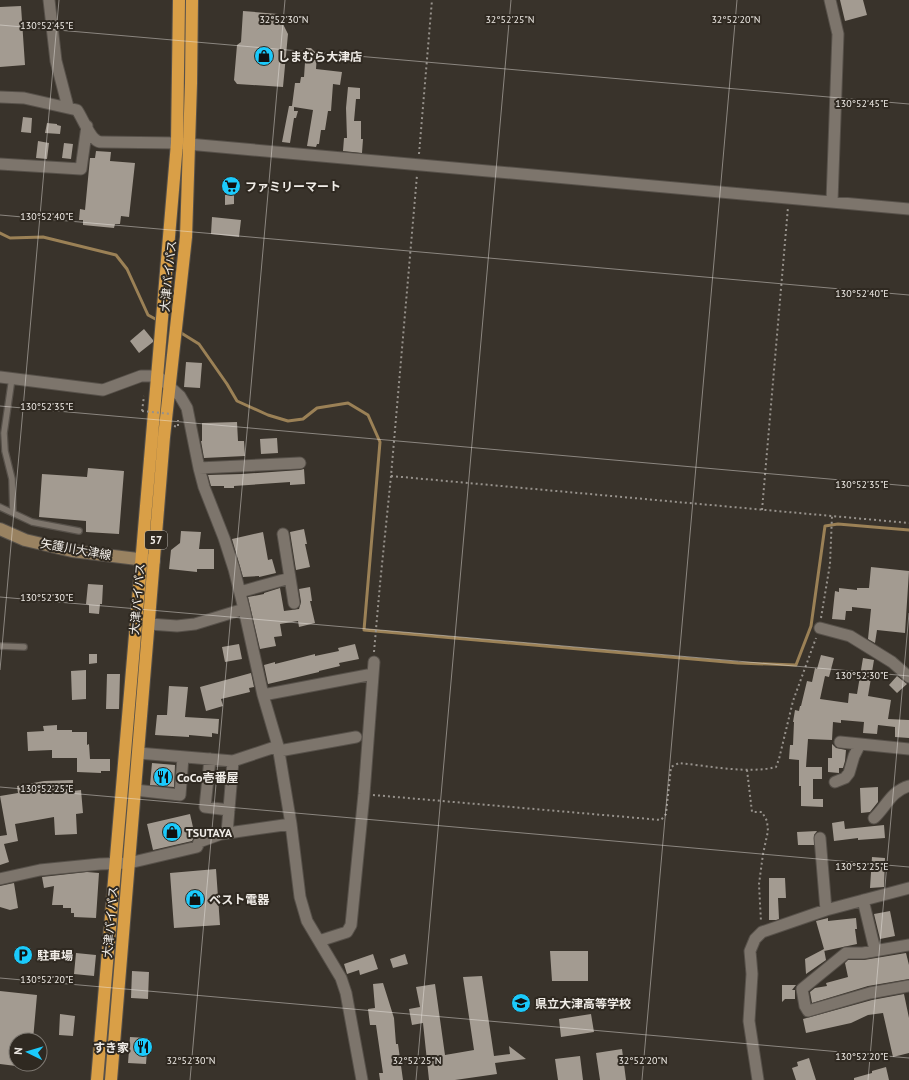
<svg xmlns="http://www.w3.org/2000/svg" width="909" height="1080" font-family="'PT Sans','Noto Sans JP',sans-serif">
<style>
.lines{fill:none;stroke-linecap:round;stroke-linejoin:round}
.stream{stroke:#9b8156;stroke-width:3}
.building{fill:#a39b91}
.lane-casing{stroke:#57514a;stroke-width:8}
.street-casing{stroke:#57514a;stroke-width:13}
.secondary-casing{stroke:#57514a;stroke-width:14}
.highway-casing{stroke:#57514a;stroke-width:14}
.path{stroke:#97928c;stroke-width:2;stroke-dasharray:2 3;stroke-linecap:butt}
.lane{stroke:#7d756c;stroke-width:5.5}
.street{stroke:#7d756c;stroke-width:11}
.secondary{stroke:#998261;stroke-width:12}
.highway{stroke:#d99f47;stroke-width:12}
.path-bridge{stroke:#97928c;stroke-width:2;stroke-dasharray:2 3;stroke-linecap:butt}
.ticks{fill:none;stroke:#f0ece7;stroke-width:1;stroke-opacity:0.45}
.labels{text-anchor:middle;dominant-baseline:central;stroke-width:4;stroke-linejoin:round;paint-order:stroke}
.shield{fill:#2f2921;stroke:#b6b2ac;stroke-width:1}
.shield-label{font-size:11px;font-weight:bold;fill:#f0ece7}
.poi-label{font-size:12px;font-weight:bold;fill:#f0ece7;stroke:#2f2921;text-anchor:start}
.street-label{font-size:12px;fill:#f0ece7;stroke:#2f2921}
.ticks-label{font-size:10px;text-anchor:middle;fill:#f0ece7;stroke:#2f2921;stroke-width:4;stroke-linejoin:round;paint-order:stroke}
</style>
<rect width="100%" height="100%" fill="#39332b"/>
<g class="lines">
<path class="stream" d="M0,233L10,238L43,237L116,255L127,269L148,315L159,321
M178,331L199,344L227,384L237,401L268,415L288,421L303,419L317,408L348,403L368,415L380,442L364,630L738,663L796,665L811,626L825,526L838,524L909,530"/>
</g>
<path class="building" d="M840,0H863L867,15L845,21Z
M21,6L25,65L0,67V7Z
M243,11L278,14L277,23L283,24L288,34L283,87L237,84L234,80L237,45L241,42Z
M306,48H311L317,54L316,69L342,72L340,85L333,84L331,111H328L325,130H321L319,144H317L316,147L307,146L313,110L294,107V111H298L296,118H294L290,143L282,142L289,106H292L295,83H300L301,77H304Z
M348,87L360,88V99H356L354,121H361V139H363L362,153L343,151L344,138H347L346,108Z
M23,117L32,118L31,133L21,132Z
M47,123L57,124V125L61,126L60,134L45,133Z
M38,141L49,143L47,159L36,158Z
M64,143L73,144L71,159L62,158Z
M96,151L111,152L110,161L135,163L129,217L121,216L120,224H115L114,228L83,225V220H79L80,209L85,210L90,158H95Z
M225,195H234V204L225,205Z
M212,217L241,220L239,237L211,234Z
M144,329L153,340V342L139,353L130,341Z
M186,362L202,363L200,388L184,387Z
M237,422L238,441H244L245,456L204,458L201,441H202V423Z
M277,438L278,453L261,454L260,439Z
M88,468L124,471L119,534L86,532V521L39,517L42,474L87,477Z
M304,469L305,484L290,485V482L234,486V488H224V486H211L208,475L242,474L300,470Z
M304,529L307,544H305L310,567L296,570L290,532Z
M181,531L201,532L199,549H214V569H197V572L169,569L171,550L180,543Z
M263,532L268,560L272,559L276,573L259,577V576L243,577L232,539Z
M871,567L909,571L905,633L877,630L875,643L868,639L871,609L852,607V611H846L845,620L832,619L835,591L839,592V588L857,590V588H869Z
M88,584L103,585L102,604H100L99,614L89,613V605L86,604Z
M310,587L312,601H310L315,623L299,627L298,621L280,624L282,636L274,637L276,646L260,649L248,597L264,594V593L280,588L284,611L299,609L301,602L299,589Z
M239,644L242,659L225,662L222,647Z
M355,644L359,659L339,663L340,666L319,671V672L268,684L264,665L275,662V664L315,654V656L339,651L338,648Z
M89,654H97V663L89,664Z
M821,655L834,658L829,677L825,676L820,699L848,703L849,693L857,694L863,658L874,660L868,696L891,700L888,719L909,720V738L895,737V727L878,725L877,734L863,733L864,722L841,720V723L833,722L832,740L808,739L806,767H822V779H813V799H823V807L801,806V786H799V760L789,759L790,745H793L794,722H793L795,710L799,711L800,706H801L807,681L812,682L815,668L817,669Z
M86,670V699L72,700L71,671Z
M251,673L254,687L249,688L250,692L221,699L223,706L206,711L200,687Z
M107,674H120L119,709H106Z
M897,676L907,684L897,693L889,685Z
M169,686L188,687L185,717L219,719L218,734L212,733V737L189,735V737L155,735L157,715H167Z
M57,725V730H72V732H87V745L89,744L90,759H110V771H101V773L77,772V758H52V750L28,751L27,732L44,731L43,726Z
M832,744L836,748L846,750L845,761L843,768H839V773L828,772V758H832Z
M152,763L175,765L174,787L150,785Z
M73,780V791L81,790L83,813L76,814L77,834L55,835L54,817L15,824L18,841L4,844L9,862L0,865V836L7,835L0,796L18,793L17,786L44,781Z
M878,787V802L870,812L861,813L860,788Z
M190,814L195,836L192,841L153,850L147,824Z
M844,821L845,829L884,825L885,838L858,840V838L834,841L832,823Z
M817,831L814,835V845H798L797,832Z
M872,857L885,858L884,887L870,888Z
M216,869L220,925L174,928L170,873Z
M87,872L99,873L96,918L74,917V913H71V908H63V905H52L54,886L44,888L42,877Z
M769,878H785L786,898H778L779,919L776,920H769Z
M14,883L18,908L10,910L0,907V886Z
M890,911L895,936L880,939L874,914Z
M828,918V921L856,918L857,929H855L857,944L824,951V949L826,960L806,974L805,959L824,949L816,921Z
M550,951H588V981H552Z
M76,953L96,955L94,976L74,974Z
M906,953L909,965V979L868,986L812,1003L810,992L815,988L827,986L826,983L848,977L845,963L848,960H864Z
M373,954L378,969L360,975L359,970L347,974L344,964Z
M405,954L408,964L393,968L390,959Z
M132,971L149,972L148,999L131,998Z
M482,976L494,1056L510,1054L509,1046L526,1059L495,1063L497,1074L455,1080H429L423,1023L412,1025L409,1009L420,1007L416,987L435,984L445,1055L474,1050L463,977Z
M383,983L394,1018L396,1044H398L403,1080H380L379,1073H383L376,1025H370L368,1009L375,1008L373,984Z
M782,985H796L792,990H795V999H785L782,1002Z
M0,991L37,995L33,1040H16V1066L0,1064Z
M904,994L909,1018V1053L893,1057L883,1013L868,1015L851,1023L806,1033L803,1019L872,1000Z
M60,1014L75,1016L73,1036L59,1035Z
M591,1014L594,1032L561,1037L559,1019Z
M130,1037L148,1038L146,1064L128,1063Z
M622,1049L626,1080H600L596,1053Z
M580,1056L583,1080H558L555,1059Z
M809,1058L816,1080H796L792,1068L798,1066L797,1062Z
M886,1067L889,1080H854V1078L872,1073V1071Z"/>
<g class="lines">
<defs>
<path id="lane" d="M12,378L4,433L5,451L12,479L13,513
M0,507L32,522L79,531
M0,646L24,647"/>
<path id="street" d="M49,0L56,61L68,107
M830,0L838,34L832,201
M0,97L24,98L77,110C82,117 89,136 96,140C98,142 100,142 102,142L177,143L909,209
M0,164L81,169L87,126
M0,377L103,390L141,376H158L180,396L187,408L199,468L204,487L224,538L234,569L244,609L263,695L278,746L291,824L300,897L307,921L341,978L346,993L362,1080
M199,468L300,463
M290,578L294,603
M240,592L290,578L283,534
M149,624L177,626L195,624L244,609
M820,628L850,636L892,662L909,677
M263,695L373,674
M840,742L860,744
M279,751L356,737
M138,753L233,761
M210,759L205,807L229,810
M835,782L845,778L849,773L854,756L860,744L909,749
M135,790L180,795L183,757
M874,818C886,807 891,791 909,786
M227,833L233,761L278,746
M820,838L826,910
M0,879L40,870L100,864L129,863L197,847L199,842L221,834L291,824
M863,900L875,950
M319,941L347,932L351,925L364,794L374,662
M909,945L863,953H846L802,989L805,1006L808,1011L870,993L909,986
M758,1080L749,1021L752,974L750,951L755,939L762,932L826,910L909,888"/>
<path id="secondary" d="M0,529L25,540L72,551L154,561"/>
<path id="highway" d="M97,1080L177,143L179,0
M111,1080L164,437L186,237L191,83L192,0"/>
</defs>
<use href="#lane" class="lane-casing"/>
<use href="#street" class="street-casing"/>
<use href="#secondary" class="secondary-casing"/>
<use href="#highway" class="highway-casing"/>
<path class="path" d="M419,154L432,0
M142,411L144,396
M174,426L178,427V420
M391,476L909,523
M762,510L788,207
M821,618L830,564L832,516
M374,652L380,584L391,476L417,175
M747,770L752,812H762L767,821L768,831L763,854L759,884L761,922
M373,795L661,820L666,814L671,767L679,763C709,766 748,774 776,767L779,759L793,701L816,638"/>
<use href="#lane" class="lane"/>
<use href="#street" class="street"/>
<use href="#secondary" class="secondary"/>
<use href="#highway" class="highway"/>
<path class="path-bridge" d="M142,411L172,414"/>
</g>
<path class="ticks" d="M0,25L909,104M0,215L909,295M0,406L909,486M0,597L909,676M0,670L59,0M0,787L909,867M0,978L909,1058M190,1080L285,0M416,1080L511,0M642,1080L737,0M868,1080L909,613"/>
<defs>
<symbol id="shop-disc" viewBox="-11 -11 22 22"><circle r="9.5" fill="#1bcafc" stroke="#2f2921"/><path d="M-5-2.5h2.3a2.7 3.5 0 0 1 5.4 0H5L5.5 6h-11ZM-1.5-2.5h3a1.5 2.3 0 0 0-3 0Z" fill="#111"/></symbol>
<symbol id="supermarket-disc" viewBox="-11 -11 22 22"><circle r="9.5" fill="#1bcafc" stroke="#2f2921"/><path d="M-6-5.5h2.5l.6 2H6L4.5 2H-2.5L-4.4-4H-6ZM-1.5 3.2a1.3 1.3 0 1 0 .1 0ZM3 3.2a1.3 1.3 0 1 0 .1 0Z" fill="#111"/></symbol>
<symbol id="restaurant-disc" viewBox="-11 -11 22 22"><circle r="9.5" fill="#1bcafc" stroke="#2f2921"/><path d="M-5-6h1v4h1v-4h1v4h1v-4h1v5L-1.5 .5V6h-2V.5L-5-1ZM5-6V6H3V1.5H1.5Q1.5-4 5-6Z" fill="#111"/></symbol>
<symbol id="parking-disc" viewBox="-11 -11 22 22"><circle r="9.5" fill="#1bcafc" stroke="#2f2921"/><path d="M-3.5-5.5H1a3.5 3.5 0 0 1 0 7H-1V5.5H-3.5ZM-1-3.4V-.6H.8a1.4 1.4 0 0 0 0-2.8Z" fill="#111"/></symbol>
<symbol id="school-disc" viewBox="-11 -11 22 22"><circle r="9.5" fill="#1bcafc" stroke="#2f2921"/><path d="M0-5L7-2L0 1L-7-2ZM-4 1L0 2.5L4 1V4Q0 6-4 4Z" fill="#111"/></symbol>
</defs>
<g fill-rule="evenodd">
<use href="#shop-disc" x="253" y="45" width="22" height="22"/>
<use href="#supermarket-disc" x="220" y="175" width="22" height="22"/>
<use href="#restaurant-disc" x="152" y="766" width="22" height="22"/>
<use href="#shop-disc" x="161" y="821" width="22" height="22"/>
<use href="#shop-disc" x="184" y="888" width="22" height="22"/>
<use href="#parking-disc" x="12" y="944" width="22" height="22"/>
<use href="#school-disc" x="510" y="992" width="22" height="22"/>
<use href="#restaurant-disc" x="132" y="1036" width="22" height="22"/>
</g>
<g class="labels">
<rect class="shield" x="145" y="531" width="22" height="18" rx="3"/>
<g class="shield-label">
<text x="156" y="540">57</text>
</g>
<g class="poi-label">
<text x="278" y="56">しまむら大津店</text>
<text x="245" y="186">ファミリーマート</text>
<text x="177" y="777">CoCo壱番屋</text>
<text x="186" y="832">TSUTAYA</text>
<text x="209" y="899">ベスト電器</text>
<text x="37" y="955">駐車場</text>
<text x="535" y="1003">県立大津高等学校</text>
<text x="129" y="1047" text-anchor="end">すき家</text>
</g>
<g class="street-label">
<text transform="translate(168 276) rotate(-84)">大津バイパス</text>
<text transform="translate(76 549) rotate(10)">矢護川大津線</text>
<text transform="translate(137 599) rotate(-85)">大津バイパス</text>
<text transform="translate(110 922) rotate(-85)">大津バイパス</text>
</g>
</g>
<g class="ticks-label">
<text x="284" y="23">32°52'30"N</text>
<text x="510" y="23">32°52'25"N</text>
<text x="736" y="23">32°52'20"N</text>
<text x="47" y="29">130°52'45"E</text>
<text x="862" y="107">130°52'45"E</text>
<text x="47" y="220">130°52'40"E</text>
<text x="862" y="297">130°52'40"E</text>
<text x="47" y="410">130°52'35"E</text>
<text x="862" y="488">130°52'35"E</text>
<text x="47" y="601">130°52'30"E</text>
<text x="862" y="679">130°52'30"E</text>
<text x="47" y="792">130°52'25"E</text>
<text x="862" y="870">130°52'25"E</text>
<text x="47" y="983">130°52'20"E</text>
<text x="862" y="1060">130°52'20"E</text>
<text x="191" y="1064">32°52'30"N</text>
<text x="417" y="1064">32°52'25"N</text>
<text x="643" y="1064">32°52'20"N</text>
</g>
<g transform="translate(28 1052) rotate(275)"><circle r="19" fill="#2f2921" stroke="#7c7770"/>
<path d="M0-3L7 15L0 10L-7 15Z" fill="#1bcafc"/>
<text y="-6" font-size="11" font-weight="bold" text-anchor="middle" fill="#f0ece7">N</text>
</g>
</svg>
